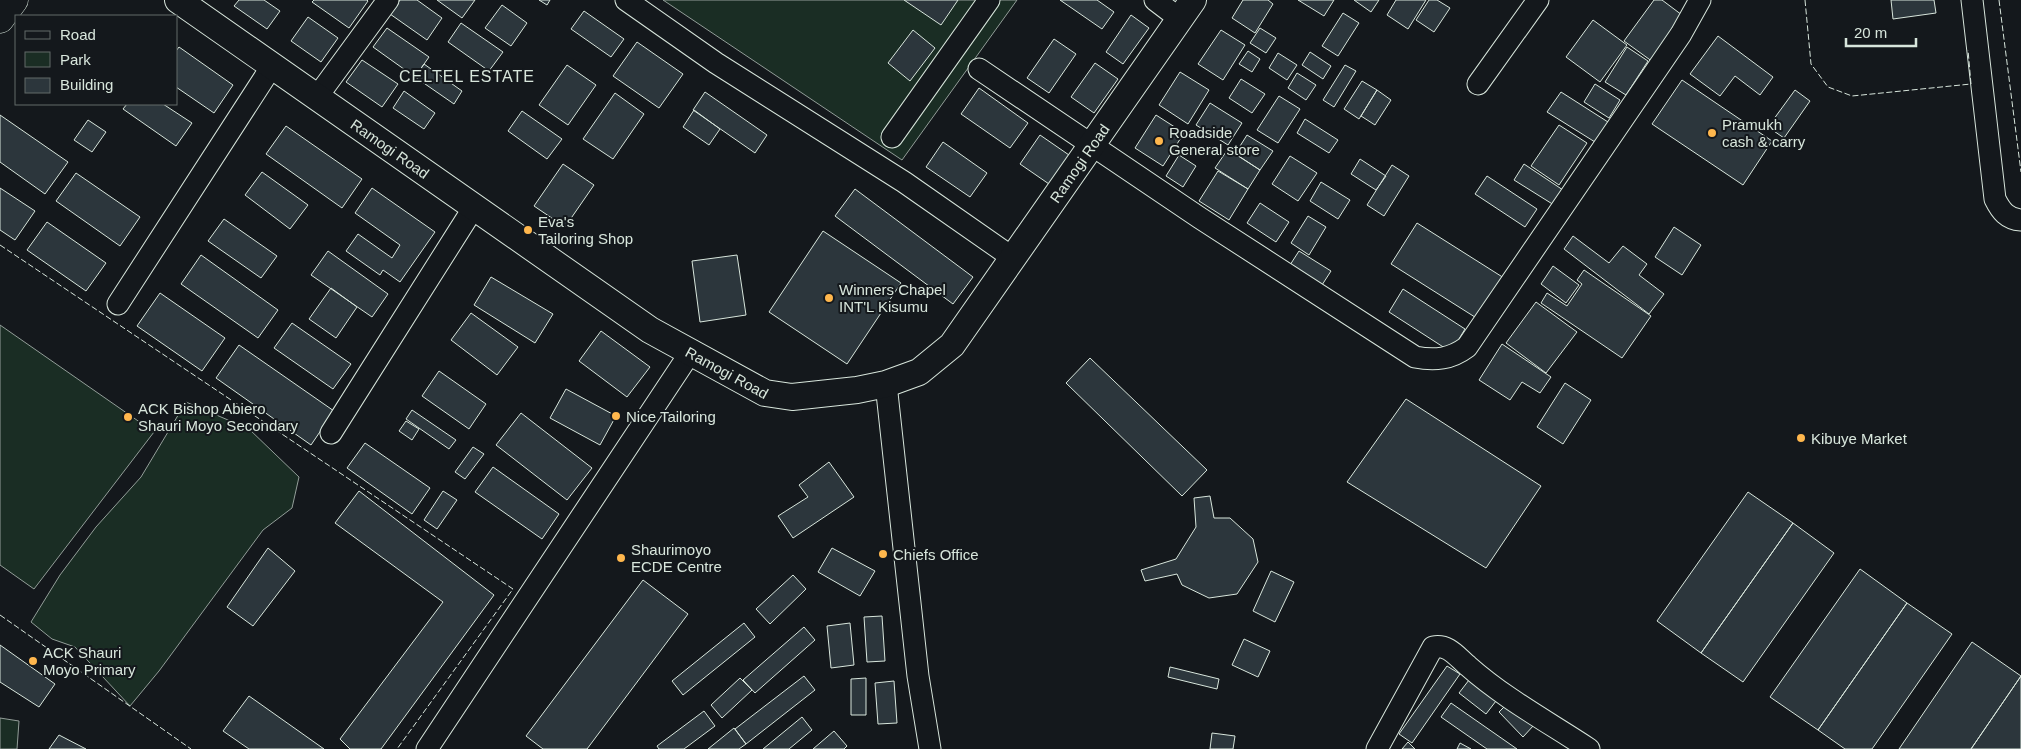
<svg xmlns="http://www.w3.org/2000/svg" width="2021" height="749" font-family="Helvetica,sans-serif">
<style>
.green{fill:#1a2d24;stroke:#939e99}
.building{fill:#2c363c;stroke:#d8e6dc}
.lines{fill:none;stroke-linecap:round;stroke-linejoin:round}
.minor-casing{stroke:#d8e6dc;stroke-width:23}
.tertiary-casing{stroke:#d8e6dc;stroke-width:28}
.secondary-casing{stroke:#d8e6dc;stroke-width:29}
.minor{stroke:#14181c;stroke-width:21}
.tertiary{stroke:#14181c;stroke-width:26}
.secondary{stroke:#14181c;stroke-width:28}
.fence{stroke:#d8e6dc;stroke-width:1;stroke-dasharray:6 2.5;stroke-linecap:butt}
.poi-dot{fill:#ffb74d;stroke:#14181c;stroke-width:2}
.labels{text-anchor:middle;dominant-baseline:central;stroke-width:4;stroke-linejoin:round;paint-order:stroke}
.poi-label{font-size:15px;fill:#d8e6dc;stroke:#14181c;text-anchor:start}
.street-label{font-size:15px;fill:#d8e6dc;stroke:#14181c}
.neighbourhood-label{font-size:16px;letter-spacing:1px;fill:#d8e6dc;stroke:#14181c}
</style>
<rect width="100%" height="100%" fill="#14181c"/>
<path class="green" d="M663,0H1017L902,160Z
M0,325L154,432L34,589L0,565Z
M186,402L249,429L299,477L292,508L263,530L159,671L130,706L75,647L52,639L31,622L60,575L96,527L141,477Z
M0,718L19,721L17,749H0Z"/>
<path class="building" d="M239,0H264L280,11L267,29L234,6Z
M314,0H367L368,1L349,28L312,2Z
M400,0H417L442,18L427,40L390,14Z
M437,0H475L462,18Z
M539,0H550L547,5Z
M904,0H958L941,25Z
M1060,0H1097L1114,12L1102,29Z
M1243,0H1268L1273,4L1255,33L1232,18Z
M1298,0H1334L1324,16Z
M1354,0H1379L1371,12Z
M1396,0H1426L1408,29L1387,15Z
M1429,0H1437L1450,8L1434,32L1416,20Z
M1654,0H1662L1686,18L1653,62L1624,41Z
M1891,0H1934L1936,13L1893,19Z
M502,5L527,23L511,46L485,28Z
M584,11L624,39L611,57L571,29Z
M1343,13L1359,23L1338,56L1322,46Z
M1131,15L1149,28L1123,64L1106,52Z
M308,17L338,38L321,62L291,41Z
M1593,20L1627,45L1600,82L1566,57Z
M461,23L503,52L489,71L448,42Z
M387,28L429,57L415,77L373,47Z
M1260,28L1276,38L1266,53L1250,43Z
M913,30L935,48L910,81L888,63Z
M1221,30L1245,45L1223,80L1198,64Z
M1718,36L1773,77L1760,95L1735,76L1720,96L1690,74Z
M1054,39L1076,54L1049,93L1027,78Z
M637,42L683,74L659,108L613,76Z
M179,47L233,85L214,113L176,87V51Z
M1627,47L1648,61L1626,95L1605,82Z
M1248,51L1260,59L1252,72L1239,64Z
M1310,52L1331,66L1323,79L1302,65Z
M1278,53L1297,65L1287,80L1269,68Z
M362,60L398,84L382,107L346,82Z
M1095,63L1118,79L1094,113L1071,97Z
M424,64L462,91L454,104L415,77Z
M567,65L596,85L568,125L539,105Z
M1345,65L1356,71L1334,107L1323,100Z
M1180,72L1209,90L1188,124L1159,105Z
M1297,73L1316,85L1306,100L1288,88Z
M1241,79L1265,94L1252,113L1229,98Z
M1682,80L1772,141L1743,185L1652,124Z
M1362,81L1377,90L1359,119L1344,109Z
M1595,84L1620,100L1609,118L1584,102Z
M979,88L1028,123L1010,148L961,114Z
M1377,90L1391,100L1375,125L1361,116Z
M1795,90L1810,101L1784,138L1768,127Z
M404,91L435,113L424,129L393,108Z
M705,92L767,135L755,153L693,110Z
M1561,92L1608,122L1595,142L1547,112Z
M615,93L644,114L613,159L583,139Z
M1279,96L1300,109L1278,143L1257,130Z
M1210,103L1242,123L1228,145L1196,125Z
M127,104H163L192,123L176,146L123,109Z
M694,110L720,129L709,145L683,127Z
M522,111L562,139L547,159L508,131Z
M0,115L68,162L45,194L0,162Z
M1156,115L1184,133L1163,166L1135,148Z
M1305,119L1338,140L1329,153L1297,133Z
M88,120L106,132L92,152L74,140Z
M1559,125L1587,143L1559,185L1531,166Z
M286,126L362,179L342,208L266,154Z
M1040,135L1069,155L1049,184L1020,164Z
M1247,135L1273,151L1260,170L1235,154Z
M943,142L987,173L970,197L926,167Z
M1228,149L1260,170L1248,189L1215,168Z
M1179,155L1196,166L1183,187L1166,176Z
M1290,156L1317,173L1298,201L1272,184Z
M1360,159L1386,176L1376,190L1351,174Z
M563,164L594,185L565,227L534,206Z
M1524,164L1563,190L1554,205L1514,180Z
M1392,165L1409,176L1384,216L1367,205Z
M1218,171L1248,189L1229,220L1199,201Z
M262,172L308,205L290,229L245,195Z
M76,173L140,217L120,246L56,201Z
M1487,176L1537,209L1525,227L1475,194Z
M1321,182L1350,200L1338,219L1310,201Z
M0,188L35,211L15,240L0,230Z
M372,188L435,232L400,282L383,270L380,275L346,251L358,234L392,258L400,245L355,213Z
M855,189L973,277L953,304L835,216Z
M1260,203L1289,222L1276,242L1247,223Z
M1308,216L1326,227L1309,255L1291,243Z
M224,219L277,256L261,278L208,241Z
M47,222L106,263L86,291L27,250Z
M1417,223L1504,278L1478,319L1391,264Z
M1674,227L1701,245L1682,275L1655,257Z
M823,231L901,283L847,364L769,312Z
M1573,236L1609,263L1623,246L1647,264L1639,275L1664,294L1649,314L1564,249Z
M328,251L388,294L372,317L311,275Z
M1299,251L1331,271L1322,285L1290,265Z
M201,255L278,310L258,338L181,284Z
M737,255L746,315L700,322L692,261Z
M1553,266L1579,285L1566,303L1541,284Z
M1584,270L1651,316L1622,358L1541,303L1547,293L1567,306L1582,284L1577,280Z
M491,277L553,314L535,343L474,305Z
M331,288L357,307L336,338L309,319Z
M1403,289L1465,329L1451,352L1389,312Z
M160,293L225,338L202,371L137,326Z
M1536,302L1577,332L1546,373L1506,343Z
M471,313L518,347L497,375L451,340Z
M292,323L351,364L333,389L274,348Z
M601,331L650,367L627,397L579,361Z
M1502,344L1551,377L1540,393L1522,382L1510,400L1479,380Z
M239,345L334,411L311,445L216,378Z
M1090,358L1207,470L1182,496L1066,383Z
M439,371L486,404L469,429L422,396Z
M1565,383L1591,400L1563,444L1537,427Z
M566,389L616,416L600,445L550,418Z
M1406,399L1541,486L1486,568L1347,482Z
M412,410L456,440L449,449L406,419Z
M521,413L592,468L567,500L496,445Z
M406,421L419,429L412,440L399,431Z
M365,443L430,488L412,514L347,468Z
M473,447L484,454L465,479L455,472Z
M829,462L854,497L793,538L778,516L808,497L799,485Z
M493,467L559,514L542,539L475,492Z
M359,491L494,595L381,749H350L340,739L443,602L335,523Z
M443,491L457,500L437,529L424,520Z
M1748,492L1793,523L1701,653L1657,621Z
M1210,496L1214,518H1230L1253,539L1258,562L1237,594L1209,598L1182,585L1177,574L1145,581L1141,570L1176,559L1196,527L1194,498Z
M1793,523L1834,553L1743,682L1701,653Z
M268,548L295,571L253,626L227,607Z
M832,548L875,571L860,596L818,572Z
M1860,569L1907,603L1818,730L1770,697Z
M1271,571L1294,582L1275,622L1253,611Z
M793,575L806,589L770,624L756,609Z
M643,580L688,614L587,749H543L526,736Z
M1907,603L1952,634L1872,749H1845L1818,730Z
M882,616L885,661L867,662L864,617Z
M744,623L755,637L683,695L672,681Z
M850,623L854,665L831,668L827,626Z
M804,627L815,640L755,693L743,680Z
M1244,639L1270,651L1258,677L1232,665Z
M1972,642L2021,676L1971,749H1899Z
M0,645L55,684L39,707L0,682Z
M1447,666L1460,674L1412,743L1399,734Z
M1170,667L1219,679L1217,689L1168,677Z
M804,676L815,690L746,744L735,729Z
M2021,676V749H1971Z
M740,678L752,690L722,718L711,705Z
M866,678V715H851V679Z
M1469,680L1496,701L1486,714L1459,693Z
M894,681L897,723L878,724L875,683Z
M249,696L324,749H249L223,731Z
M1510,701L1534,725L1523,737L1499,712Z
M1451,703L1517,749H1487L1441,717Z
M704,711L715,726L684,749H659L657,746Z
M802,717L812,730L789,749H763Z
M734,728L746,744L739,749H708Z
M834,731L847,746L844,749H813Z
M1212,733L1235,736L1233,749H1210Z
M59,735L86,749H49Z
M1408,742L1415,749H1402Z
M1460,743L1471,749H1457Z"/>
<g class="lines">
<defs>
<path id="minor" d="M626,0L716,63L904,182L1013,258
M1155,0L1180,19
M1972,0L1995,199C2001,211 2007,219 2021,220
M979,69L1200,218L1415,357C1435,361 1451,359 1467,347L1681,34L1700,0
M1478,84L1538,0
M317,97L388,0
M892,137L989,0
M118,304L272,66
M886,384L918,676L930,749
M331,433L474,207
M427,749L690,353
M1377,749L1433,647C1449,644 1457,657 1468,666C1504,698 1548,722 1589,749"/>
<g id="tertiary">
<path id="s1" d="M178,0L650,330L765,393L792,397L857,390L886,384L919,372L952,345L1193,0"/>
</g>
<path id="secondary" d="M0,19L14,0"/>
</defs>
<use href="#minor" class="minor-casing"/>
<use href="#tertiary" class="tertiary-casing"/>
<use href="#secondary" class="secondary-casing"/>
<use href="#minor" class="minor"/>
<use href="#tertiary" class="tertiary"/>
<use href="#secondary" class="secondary"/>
<path class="fence" d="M1805,0L1811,64L1828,87L1852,96L1971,84L1968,50
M1999,0L2021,172
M0,245L513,589L397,749
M0,615L191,749"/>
</g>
<g class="poi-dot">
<circle cx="1712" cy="133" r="5"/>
<circle cx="1159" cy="141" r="5"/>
<circle cx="528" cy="230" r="5"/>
<circle cx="829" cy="298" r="5"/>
<circle cx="616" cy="416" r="5"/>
<circle cx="128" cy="417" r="5"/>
<circle cx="1801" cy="438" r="5"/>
<circle cx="883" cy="554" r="5"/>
<circle cx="621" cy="558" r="5"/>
<circle cx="33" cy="661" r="5"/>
</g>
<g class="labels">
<g class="poi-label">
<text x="1722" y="124">Pramukh<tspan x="1722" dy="17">cash &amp; carry</tspan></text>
<text x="1169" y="132">Roadside<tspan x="1169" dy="17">General store</tspan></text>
<text x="538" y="221">Eva's<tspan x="538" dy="17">Tailoring Shop</tspan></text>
<text x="839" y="289">Winners Chapel<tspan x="839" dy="17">INT'L Kisumu</tspan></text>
<text x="138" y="408">ACK Bishop Abiero<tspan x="138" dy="17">Shauri Moyo Secondary</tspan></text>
<text x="626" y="416">Nice Tailoring</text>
<text x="1811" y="438">Kibuye Market</text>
<text x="631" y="549">Shaurimoyo<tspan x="631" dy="17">ECDE Centre</tspan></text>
<text x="893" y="554">Chiefs Office</text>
<text x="43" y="652">ACK Shauri<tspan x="43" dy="17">Moyo Primary</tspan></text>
</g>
<g class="street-label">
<text stroke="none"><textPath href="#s1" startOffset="259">Ramogi Road</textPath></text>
<text stroke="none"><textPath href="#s1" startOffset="1129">Ramogi Road</textPath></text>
<text stroke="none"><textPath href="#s1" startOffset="664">Ramogi Road</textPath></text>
</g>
<g class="neighbourhood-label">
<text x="467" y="76">CELTEL ESTATE</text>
</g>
</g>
<rect x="15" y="15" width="162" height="90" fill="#14181c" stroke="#626a69"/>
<rect x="25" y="31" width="25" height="8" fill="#14181c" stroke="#626a69"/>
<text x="60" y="40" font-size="15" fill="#d8e6dc">Road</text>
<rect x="25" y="52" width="25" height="15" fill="#1a2d24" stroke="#626a69"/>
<text x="60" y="65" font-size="15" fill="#d8e6dc">Park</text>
<rect x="25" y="78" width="25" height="15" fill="#2c363c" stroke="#626a69"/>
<text x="60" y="90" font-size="15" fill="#d8e6dc">Building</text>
<path d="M1846 38v8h70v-8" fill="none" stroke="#d8e6dc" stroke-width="2.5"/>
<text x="1854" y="38" font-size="15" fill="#d8e6dc" stroke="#14181c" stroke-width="4" paint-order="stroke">20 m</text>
</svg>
